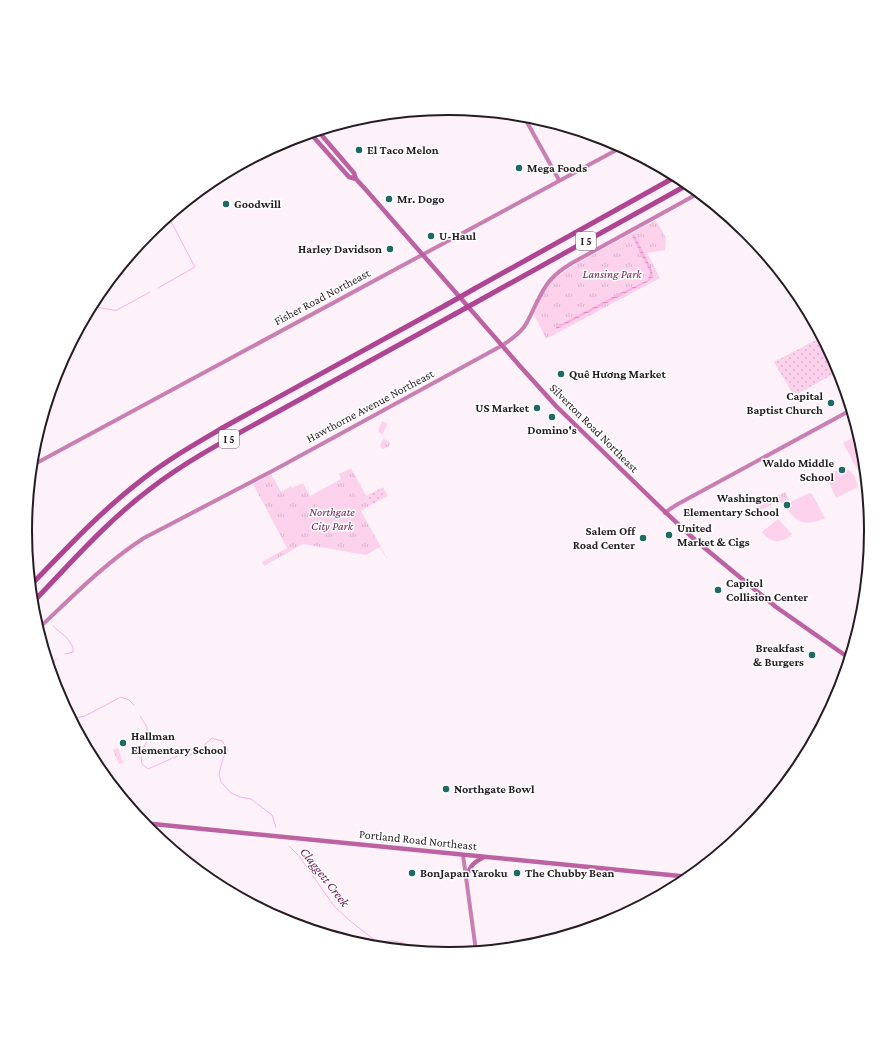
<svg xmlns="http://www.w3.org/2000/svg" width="896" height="1062" font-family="'Crimson Pro',serif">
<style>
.grass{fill:url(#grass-dots)}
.park{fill:url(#park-tufts)}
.pitch{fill:#fbd1ec}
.water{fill:url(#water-rules)}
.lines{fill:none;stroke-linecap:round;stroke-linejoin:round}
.stream{stroke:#fab0e2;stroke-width:1}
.secondary{stroke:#ca7fb2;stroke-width:4}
.primary{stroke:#bc61a2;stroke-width:4.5}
.highway{stroke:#af4493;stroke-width:5}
.highway-bridge{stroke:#af4493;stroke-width:5}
.poi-dot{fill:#1d6964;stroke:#fff;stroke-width:1.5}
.labels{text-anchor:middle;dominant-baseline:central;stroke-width:3;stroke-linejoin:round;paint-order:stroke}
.shield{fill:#fff;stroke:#676165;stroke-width:1}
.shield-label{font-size:11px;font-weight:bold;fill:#261d23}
.poi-label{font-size:12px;font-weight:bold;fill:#261d23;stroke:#fff;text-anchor:start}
.park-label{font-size:12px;font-style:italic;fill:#742160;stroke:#fff}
.street-label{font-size:12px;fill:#261d23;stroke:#fff}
.water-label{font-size:13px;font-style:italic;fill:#661152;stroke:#fff}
.rim{fill:none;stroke:#261d23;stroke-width:2}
</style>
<defs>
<pattern id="grass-dots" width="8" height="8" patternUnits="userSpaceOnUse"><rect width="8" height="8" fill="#fbd1ec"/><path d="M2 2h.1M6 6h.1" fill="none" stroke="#d7b3ca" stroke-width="1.8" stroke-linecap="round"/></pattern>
<pattern id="park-tufts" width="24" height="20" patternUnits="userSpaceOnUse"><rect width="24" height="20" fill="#fbd1ec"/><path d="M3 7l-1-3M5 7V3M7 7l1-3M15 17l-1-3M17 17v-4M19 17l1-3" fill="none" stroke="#d7b3ca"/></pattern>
<pattern id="water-rules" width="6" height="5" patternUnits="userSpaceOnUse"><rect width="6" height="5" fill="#fab0e2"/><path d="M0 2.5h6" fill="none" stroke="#d697c2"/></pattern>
</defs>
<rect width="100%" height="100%" fill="#fdf2f9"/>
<path class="grass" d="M816,340L835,373L794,396L774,362Z
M383,487L388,496L371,505L366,496Z"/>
<path class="park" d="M656,220L666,238L665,250L647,253L660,278L546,339L534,314L542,294L554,278L579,262Z
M383,439H384L388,441L390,444L388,447L383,449L381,448L380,446Z
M351,468L371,505L361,511L387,558V559L380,547L366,555L303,544L264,566L262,562L287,548L253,484L271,474L281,492L291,486L292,488L303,483L310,496L341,479L339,474Z
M785,492L789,500L788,503L783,504L781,503L777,496Z
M770,499L772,503L771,505L762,510L759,509L758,506Z
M118,748L123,763L119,764L113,750Z"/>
<path class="pitch" d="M382,421L388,424L382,435L378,431Z
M859,434L863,449L867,487L843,443Z
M845,467L854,475L858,487L836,498L829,483L832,472Z
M359,483L367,498L359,503L354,492L350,494L347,489Z
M334,484L347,508L324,520L312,498L313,496Z
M809,493L812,494L825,518C807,527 794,523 785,505Z
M300,513L308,531L293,538L284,521Z
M778,519L792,534C782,544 771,544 762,532Z"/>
<path class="water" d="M634,234L652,270L653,277L649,281L557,329L556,327L618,294L648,280L650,272L632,236Z"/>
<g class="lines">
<path class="stream" d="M158,288L195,267L168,216
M91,306L113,310H117L150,292
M53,626L67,638L73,647V652L65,654
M51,671V668L56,659
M69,715L74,718L85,716L121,697L129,700L134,705
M140,716L147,727L148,737L141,756L142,764L148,769L182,754L190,755L197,752L212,738L222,741L228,750L223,758L219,774L221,782L231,793L240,797L251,799L272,815L276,827
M289,846L299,856L334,906L349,920L377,942L393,941L404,943L406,950"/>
<path class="secondary" d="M523,115L559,180
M31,466L622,147
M665,513L670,509L678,504L851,410
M38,629C72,597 105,563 144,538L276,469L503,345C510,340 518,335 524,327C529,320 532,312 536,304C546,283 552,275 572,263L699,193
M463,855L476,951"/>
<path class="primary" d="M318,131L354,173L356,179
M310,133L349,177L356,179L367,191L519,365L556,406L661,508L695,540L776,607L849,658
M143,823L690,877
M466,877C471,866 472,863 484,857"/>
<path class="highway" d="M474,289L677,176
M482,299L689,184
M30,586C65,550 99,513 139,482C165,461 195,444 224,427L446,305
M32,603C70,564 106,522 150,489C190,458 236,435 279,411C338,379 396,346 455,314"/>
<path class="highway-bridge" d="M446,305L474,289
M455,314L482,299"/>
</g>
<g class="poi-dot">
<circle cx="359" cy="150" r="4"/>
<circle cx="519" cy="168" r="4"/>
<circle cx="389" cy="199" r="4"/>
<circle cx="226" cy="204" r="4"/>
<circle cx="431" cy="236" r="4"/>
<circle cx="390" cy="249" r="4"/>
<circle cx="561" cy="374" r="4"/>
<circle cx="831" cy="403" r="4"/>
<circle cx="537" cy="408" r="4"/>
<circle cx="552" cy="417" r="4"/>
<circle cx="842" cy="470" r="4"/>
<circle cx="787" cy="505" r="4"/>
<circle cx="669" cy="535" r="4"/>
<circle cx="643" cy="538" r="4"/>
<circle cx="718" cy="590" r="4"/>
<circle cx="812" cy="655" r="4"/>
<circle cx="123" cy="743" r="4"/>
<circle cx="446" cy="789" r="4"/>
<circle cx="412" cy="873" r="4"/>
<circle cx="517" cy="873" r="4"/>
</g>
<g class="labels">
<g class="shield">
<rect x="576" y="232" width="20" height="18" rx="3"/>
<rect x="219" y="430" width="20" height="18" rx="3"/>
</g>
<g class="shield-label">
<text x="586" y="241">I 5</text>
<text x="229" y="439">I 5</text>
</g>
<g class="poi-label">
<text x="367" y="150">El Taco Melon</text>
<text x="527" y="168">Mega Foods</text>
<text x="397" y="199">Mr. Dogo</text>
<text x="234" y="204">Goodwill</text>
<text x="439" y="236">U-Haul</text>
<text x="382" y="249" text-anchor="end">Harley Davidson</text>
<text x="569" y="374">Quê Hương Market</text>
<text x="823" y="396" text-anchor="end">Capital<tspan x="823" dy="14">Baptist Church</tspan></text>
<text x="529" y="408" text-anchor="end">US Market</text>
<text x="552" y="430" text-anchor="middle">Domino's</text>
<text x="834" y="463" text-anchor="end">Waldo Middle<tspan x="834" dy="14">School</tspan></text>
<text x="779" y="498" text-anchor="end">Washington<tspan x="779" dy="14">Elementary School</tspan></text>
<text x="677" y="528">United<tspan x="677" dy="14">Market &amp; Cigs</tspan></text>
<text x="635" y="531" text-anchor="end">Salem Off<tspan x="635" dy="14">Road Center</tspan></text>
<text x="726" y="583">Capitol<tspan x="726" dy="14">Collision Center</tspan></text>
<text x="804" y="648" text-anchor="end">Breakfast<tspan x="804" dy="14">&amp; Burgers</tspan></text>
<text x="131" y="736">Hallman<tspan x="131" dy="14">Elementary School</tspan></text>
<text x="454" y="789">Northgate Bowl</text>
<text x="420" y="873">BonJapan Yaroku</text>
<text x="525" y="873">The Chubby Bean</text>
</g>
<g class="park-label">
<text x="612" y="274">Lansing Park</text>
<text x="332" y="512">Northgate<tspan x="332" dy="14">City Park</tspan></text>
</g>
<g class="street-label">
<text transform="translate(322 297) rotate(-28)">Fisher Road Northeast</text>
<text transform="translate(370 406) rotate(-28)">Hawthorne Avenue Northeast</text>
<text transform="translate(594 428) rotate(45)">Silverton Road Northeast</text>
<text transform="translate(418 840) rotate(6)">Portland Road Northeast</text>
</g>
<g class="water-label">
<text transform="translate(325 877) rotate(52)">Claggett Creek</text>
</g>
</g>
<path d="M0 0H896V1062H0ZM32 531a416 416 0 1 1 832 0a416 416 0 1 1-832 0Z" fill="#fff" fill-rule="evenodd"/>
<path class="rim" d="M32 531a416 416 0 1 1 832 0a416 416 0 1 1-832 0Z"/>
</svg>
